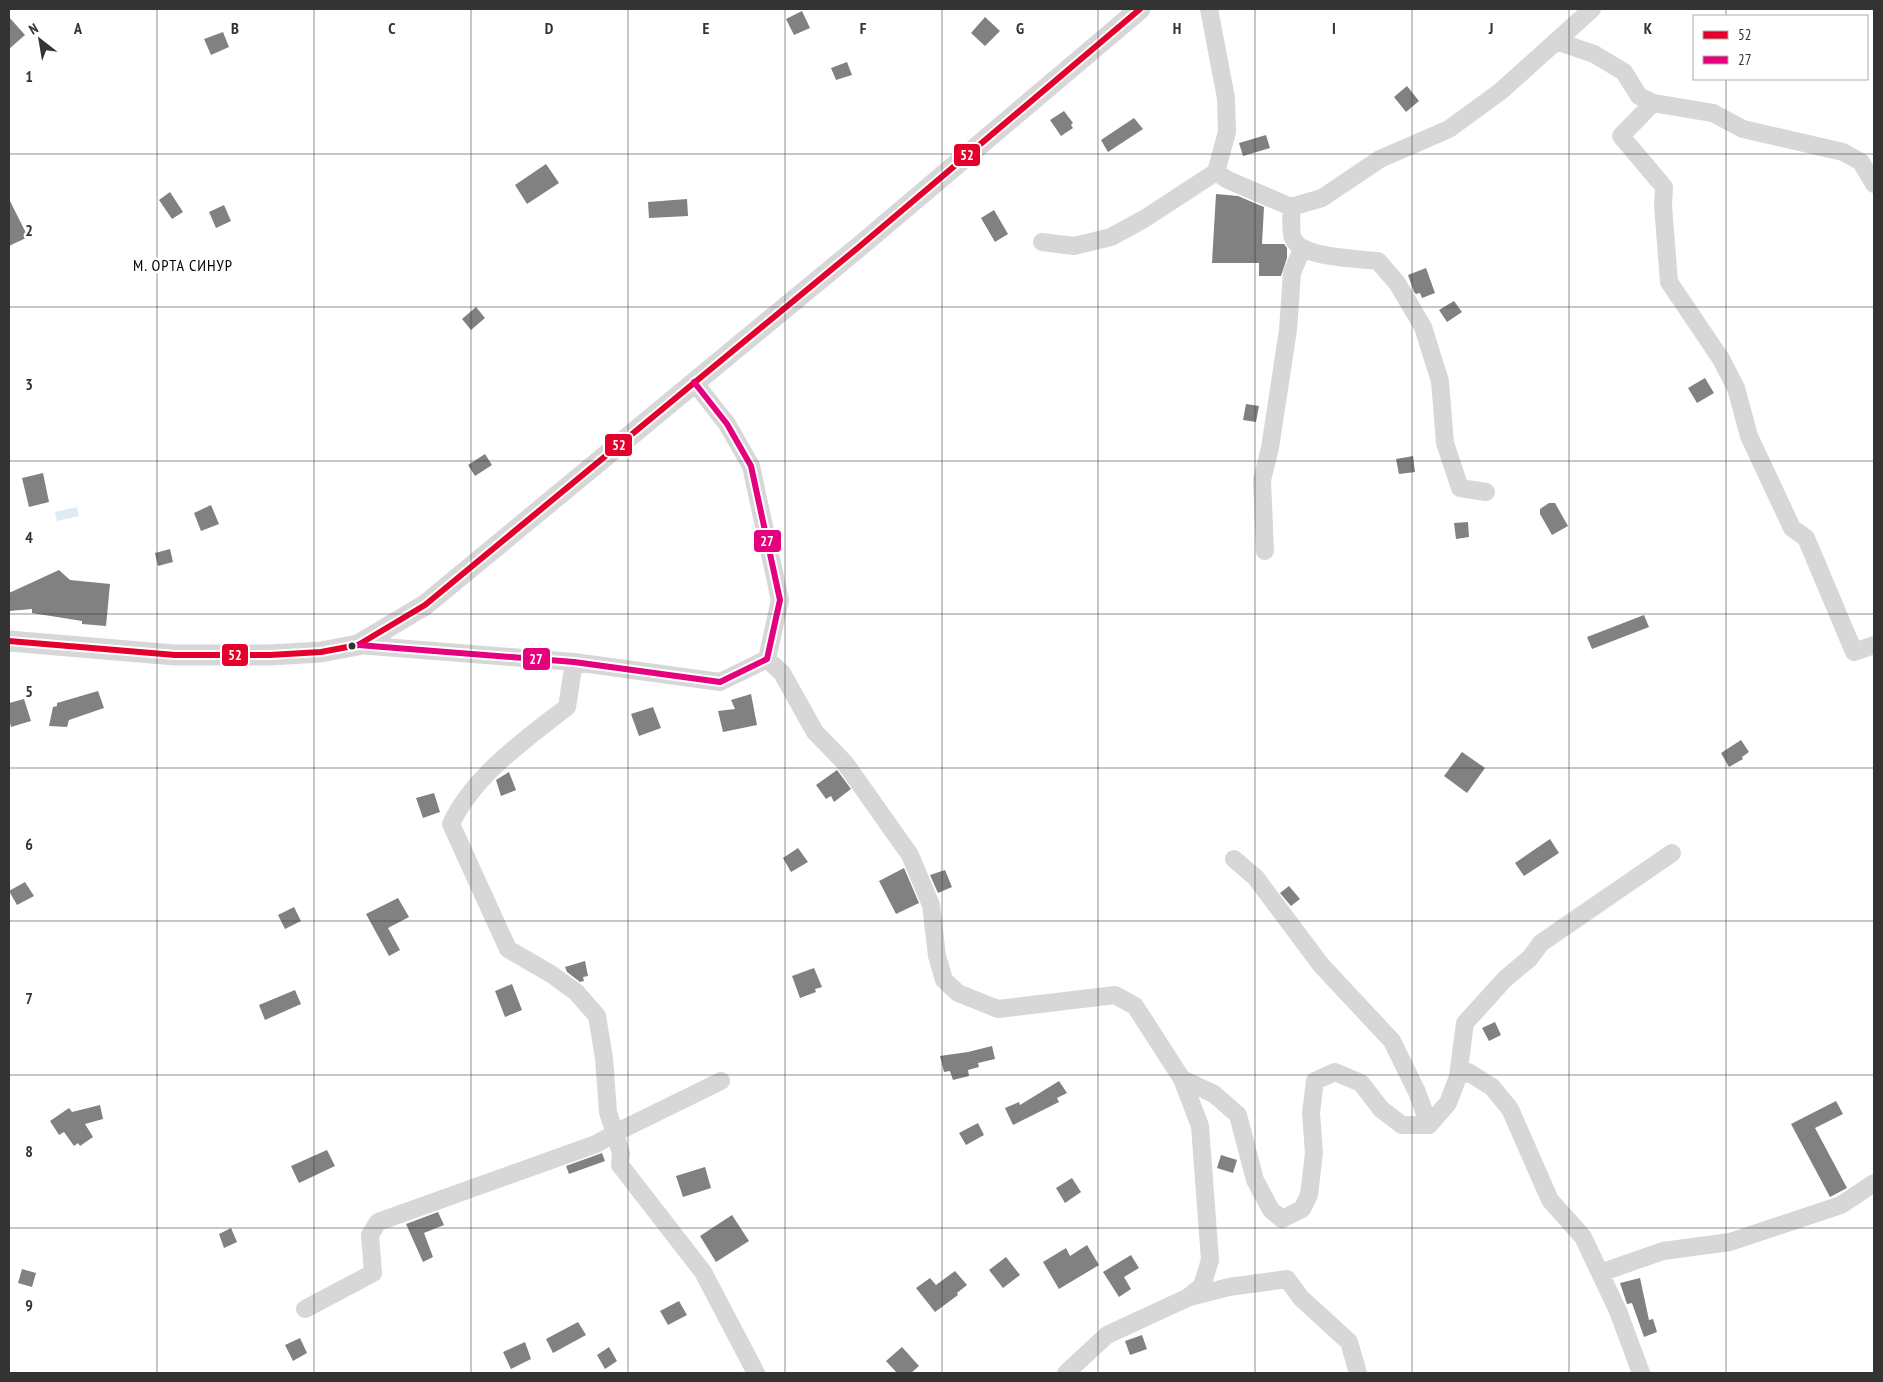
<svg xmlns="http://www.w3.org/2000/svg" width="1883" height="1382" font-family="'PT Sans Narrow',sans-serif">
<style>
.water{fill:#ddebf3}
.building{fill:#818181}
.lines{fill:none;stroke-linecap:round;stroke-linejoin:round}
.minor{stroke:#d7d7d7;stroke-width:18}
.tertiary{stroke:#d7d7d7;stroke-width:21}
.bus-1-casing{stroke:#fff;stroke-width:10}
.bus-2-casing{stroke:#fff;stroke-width:10}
.bus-1{stroke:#e4002b;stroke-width:6}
.bus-2{stroke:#e5007d;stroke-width:6}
.grid{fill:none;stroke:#333;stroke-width:1;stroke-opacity:0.55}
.bus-dot{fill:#333;stroke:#fff;stroke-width:2}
.labels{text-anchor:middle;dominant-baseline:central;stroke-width:5;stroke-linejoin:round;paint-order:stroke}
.quarter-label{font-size:16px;letter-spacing:1px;fill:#000;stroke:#fff}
.grid-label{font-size:16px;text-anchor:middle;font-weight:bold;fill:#333;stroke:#fff;stroke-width:5;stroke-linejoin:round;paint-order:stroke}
.line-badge{stroke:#fff;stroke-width:2}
.badge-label{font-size:14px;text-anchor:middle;font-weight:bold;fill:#fff}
</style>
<rect width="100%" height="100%" fill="#fff"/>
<path class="water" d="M77,507L79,516L57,521L55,512Z"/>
<path class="building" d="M802,11L810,28L794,35L786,19Z
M9,17L25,35L9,49Z
M985,17L1000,31L985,46L971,33Z
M223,32L229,47L211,55L204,39Z
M847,62L852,75L836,80L831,68Z
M1407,86L1419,101L1406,112L1394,97Z
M1064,111L1073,123L1071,125L1073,128L1061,136L1050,120Z
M1134,118L1143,129L1108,152L1101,140Z
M1266,135L1270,148L1243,156L1239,143Z
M546,164L559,183L527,204L515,185Z
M170,192L183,212L172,219L159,200Z
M1216,194L1238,196L1264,207L1262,244H1284L1287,248V258L1281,276H1259V263H1212Z
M9,199L28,237L9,246Z
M687,199L688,216L649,218L648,202Z
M224,205L231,221L216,228L209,212Z
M994,210L1008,234L995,242L981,218Z
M1426,268L1435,293L1422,298L1420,293L1416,294L1414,292L1408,275Z
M1454,301L1462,312L1447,322L1439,310Z
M476,307L485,318L471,330L462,319Z
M1705,378L1714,393L1697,403L1688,388Z
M1246,404L1259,406L1256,422L1243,420Z
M485,454L492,465L475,476L468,465Z
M1413,456L1415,472L1399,474L1396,459Z
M43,473L49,502L29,507L22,478Z
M1549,503H1555L1568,526L1552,535L1540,514V509Z
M211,505L219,524L201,531L194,513Z
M1468,522L1469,537L1456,539L1454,523Z
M170,549L173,562L158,566L155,553Z
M59,570L70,580L110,584L106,626L82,624V621L32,613V609L9,611V593Z
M1644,615L1649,627L1592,649L1587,637Z
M98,691L104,708L69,720L67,727L49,726L53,707L57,706V703Z
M751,694L757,725L723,732L718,711L735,709L731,700Z
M24,699L31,721L11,727L9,718V703Z
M653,707L661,728L639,736L631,714Z
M1741,740L1749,752L1742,757L1743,759L1729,767L1721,753Z
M1462,752L1485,768L1467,793L1444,776Z
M837,770L851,789L834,802L831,796L826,799L816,785Z
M509,772L516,790L501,796L496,780Z
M434,793L440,812L423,818L416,798Z
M1550,839L1559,853L1524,876L1515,863Z
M798,848L808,862L791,872L783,858Z
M904,868L919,903L896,914L879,881Z
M945,870L952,887L938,893L930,875Z
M25,882L34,896L17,905L9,891Z
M1289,886L1300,899L1291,906L1280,893Z
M398,898L409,917L388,928L400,950L389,956L366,914Z
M294,907L301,921L285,929L278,915Z
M585,961L588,976L583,977L584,981L580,982L567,972L565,967Z
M814,968L822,987L815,989L816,992L800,998L792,976Z
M512,984L522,1010L505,1017L495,991Z
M295,990L301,1004L265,1020L259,1005Z
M1495,1022L1501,1035L1489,1041L1482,1028Z
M992,1046L995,1059L978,1063L979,1067L968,1070L969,1076L953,1080L950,1071L944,1072L940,1056L968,1052Z
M1059,1081L1067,1093L1057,1098L1059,1102L1013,1125L1005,1108L1019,1102L1020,1105Z
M1836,1101L1843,1114L1815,1128L1847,1188L1830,1197L1791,1124Z
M100,1105L103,1119L85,1124L93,1137L80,1146L78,1143L74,1146L64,1132L59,1135L50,1121L69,1108L72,1112Z
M978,1123L984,1135L966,1145L959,1133Z
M327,1150L335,1166L299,1183L291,1166Z
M602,1153L605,1161L569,1174L566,1166Z
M1221,1155L1237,1160L1233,1173L1217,1168Z
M705,1167L711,1188L683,1197L676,1176Z
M1072,1178L1081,1192L1065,1203L1056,1188Z
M438,1212L444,1225L424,1233L433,1257L423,1262L406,1224Z
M732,1215L749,1241L716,1262L700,1236Z
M231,1228L237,1242L224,1248L219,1234Z
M1087,1245L1099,1265L1059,1289L1043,1262L1066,1248L1070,1256Z
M1131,1255L1139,1268L1124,1277L1131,1289L1119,1297L1103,1272Z
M1006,1257L1020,1275L1003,1288L989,1270Z
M22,1269L36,1273L32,1287L18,1283Z
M955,1271L967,1285L957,1293L958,1295L935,1312L916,1288L930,1278L936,1285Z
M1640,1278L1649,1320L1653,1319L1657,1332L1644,1337L1632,1303L1627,1304L1620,1283Z
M679,1301L687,1315L668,1325L660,1311Z
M578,1322L586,1335L553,1353L546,1339Z
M1142,1335L1147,1349L1130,1355L1125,1341Z
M300,1338L307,1353L293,1361L285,1345Z
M525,1342L531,1359L511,1369L503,1352Z
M609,1347L617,1361L605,1369L597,1355Z
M902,1347L919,1366L911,1373H897L886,1361Z"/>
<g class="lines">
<path class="minor" d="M1556,41L1594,54L1624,72L1639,96L1653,103L1713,113L1743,129L1843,152L1861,162L1874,184
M1653,103L1621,136L1664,187L1663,205L1669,282L1721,359L1736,388L1749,436L1792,528L1806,538L1854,652L1874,645
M1216,172L1228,180L1291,207L1322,198L1380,159L1449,129L1501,91L1592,9
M1291,207C1292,215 1290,232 1293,238C1300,258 1359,259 1378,261L1397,283L1423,327L1440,381L1445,443L1460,488L1486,492
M1042,242L1074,246L1111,237L1144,219L1216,172L1227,132L1226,98L1209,9
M1265,551L1262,480L1270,448L1288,330L1292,273L1302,249
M358,645L574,662L720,682L767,659L780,600L751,466L727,424L694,382
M767,659L782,673L815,732L845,763L910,855L931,905L937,956L944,980L958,993L998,1009L1115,995L1135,1006L1182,1079L1200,1126L1210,1260L1202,1286L1187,1298L1107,1335L1066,1373
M574,662L567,707C527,738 473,776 451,824L508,949L551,974L576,992L597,1016L604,1058L608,1112L621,1153L620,1165L703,1272L756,1373
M1234,859L1256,878L1321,965L1392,1041L1417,1092L1429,1125
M1458,1077L1465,1023L1505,979L1530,958L1541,943L1672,853
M1182,1079L1214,1094L1238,1115L1255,1180L1271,1210L1282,1219L1302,1209L1309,1195L1314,1153L1311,1113L1315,1081L1335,1072L1361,1083L1381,1109L1402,1125H1429L1448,1103L1458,1077L1468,1072L1492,1087L1510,1109L1550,1200L1583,1237L1618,1311L1641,1373
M1600,1273L1663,1251L1730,1242L1841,1205L1874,1183
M1190,1297L1229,1287L1287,1279L1301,1298L1349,1342L1358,1373
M305,1309L373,1273L370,1235L378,1222L596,1144L615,1133L721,1081"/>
<path class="tertiary" d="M9,641L175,655H270L321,652L358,645L425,605L860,246L1140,9"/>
<defs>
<path id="bus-1" d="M9,641L175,655H270L321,652L358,645L425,605L860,246L1140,9"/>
<path id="bus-2" d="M358,645L574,662L720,682L767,659L780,600L751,466L727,424L694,382"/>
</defs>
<use href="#bus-1" class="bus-1-casing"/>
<use href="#bus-2" class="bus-2-casing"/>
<use href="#bus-1" class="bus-1"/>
<use href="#bus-2" class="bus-2"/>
</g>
<path class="grid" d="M157,9V1373M314,9V1373M471,9V1373M628,9V1373M785,9V1373M942,9V1373M1098,9V1373M1255,9V1373M1412,9V1373M1569,9V1373M1726,9V16M1726,79V1373M9,154H1874M9,307H1874M9,461H1874M9,614H1874M9,768H1874M9,921H1874M9,1075H1874M9,1228H1874"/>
<circle class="bus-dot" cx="352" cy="646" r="4.5"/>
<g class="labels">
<g class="quarter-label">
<text x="183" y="265">М. ОРТА СИНУР</text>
</g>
</g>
<g class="grid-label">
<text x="78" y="34">A</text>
<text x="235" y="34">B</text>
<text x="392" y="34">C</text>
<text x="549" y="34">D</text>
<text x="706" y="34">E</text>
<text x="863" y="34">F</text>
<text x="1020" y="34">G</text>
<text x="1177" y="34">H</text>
<text x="1334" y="34">I</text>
<text x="1491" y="34">J</text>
<text x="1648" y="34">K</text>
<text x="29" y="82">1</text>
<text x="29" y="236">2</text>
<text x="29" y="390">3</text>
<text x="29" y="543">4</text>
<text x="29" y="697">5</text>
<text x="29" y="850">6</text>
<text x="29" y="1004">7</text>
<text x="29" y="1157">8</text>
<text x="29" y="1311">9</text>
</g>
<g class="line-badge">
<rect x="953" y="143" width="28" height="24" rx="5" fill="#e4002b"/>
<rect x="604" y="433" width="29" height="24" rx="5" fill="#e4002b"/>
<rect x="753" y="529" width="29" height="24" rx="5" fill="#e5007d"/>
<rect x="221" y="643" width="28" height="24" rx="5" fill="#e4002b"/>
<rect x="522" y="647" width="29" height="24" rx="5" fill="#e5007d"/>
</g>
<g class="badge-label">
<text x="967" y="160">52</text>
<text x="619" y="450">52</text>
<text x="767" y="546">27</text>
<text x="235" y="660">52</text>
<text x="536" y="664">27</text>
</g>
<rect width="1883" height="1382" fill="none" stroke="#333333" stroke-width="20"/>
<rect x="1693" y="15" width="175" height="65" fill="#ffffff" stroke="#adadad"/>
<rect x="1703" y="31" width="25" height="8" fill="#e4002b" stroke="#adadad"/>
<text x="1738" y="40" font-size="15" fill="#333333">52</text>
<rect x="1703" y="56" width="25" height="8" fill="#e5007d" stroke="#adadad"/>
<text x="1738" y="65" font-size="15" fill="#333333">27</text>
<g transform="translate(40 40) rotate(329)" stroke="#ffffff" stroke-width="4" paint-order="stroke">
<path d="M0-4L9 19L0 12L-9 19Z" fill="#333333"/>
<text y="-8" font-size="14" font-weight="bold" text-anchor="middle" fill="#333333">N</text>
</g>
</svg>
